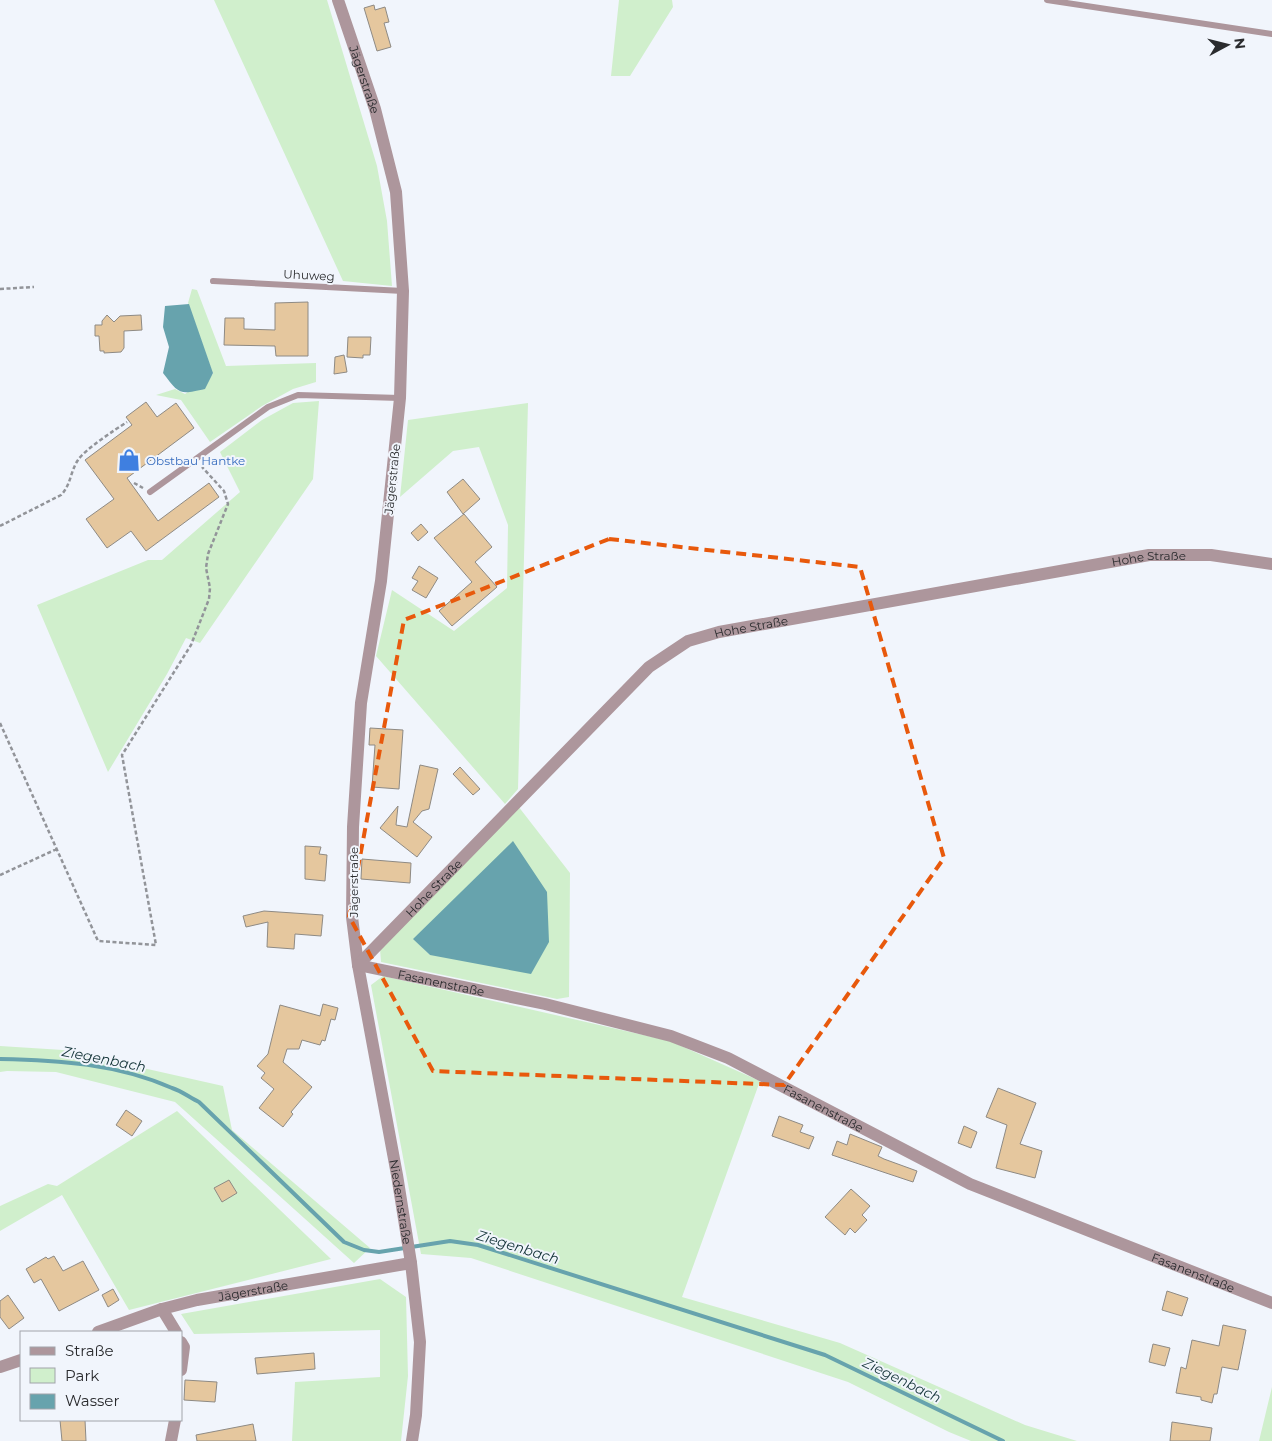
<svg xmlns="http://www.w3.org/2000/svg" width="1272" height="1441" font-family="Montserrat,sans-serif">
<style>
.green{fill:#d0efcc;fill-rule:evenodd}
.water{fill:#67a3ad}
.lines{fill:none;stroke-linecap:round;stroke-linejoin:round}
.stream{stroke:#67a3ad;stroke-width:4}
.building{fill:#e5c79e;stroke:#8e8a84}
.path{stroke:#929499;stroke-width:2.5;stroke-dasharray:4 2.5;stroke-linecap:butt}
.service{stroke:#ad969c;stroke-width:6}
.minor{stroke:#ad969c;stroke-width:12}
.marked{fill:none;stroke:#e8590c;stroke-width:4;stroke-dasharray:10 6;stroke-linejoin:round}
.labels{text-anchor:middle;dominant-baseline:central;stroke-width:4;stroke-linejoin:round;paint-order:stroke}
.street-label{font-size:12px;fill:#2a2b2e;stroke:#f1f5fc}
.shop-label{font-size:12px;fill:#366cbe;stroke:#f1f5fc;text-anchor:start}
.water-label{font-size:14px;font-style:italic;fill:#143438;stroke:#f1f5fc}
</style>
<rect width="100%" height="100%" fill="#f1f5fc"/>
<path class="green" d="M214,0H327L377,166L387,221L392,286L343,281Z
M619,0H672L673,7L630,76H611Z
M192,289L197,290L226,366L316,363V382L293,389L262,406L210,442L181,400L156,395L175,389L185,394L213,374L188,303Z
M319,401L313,479L200,643L186,638L167,674L108,772L37,605L148,560H162L240,492L220,452L262,420L293,403Z
M528,403L518,789L505,804L376,656L392,590L454,631L507,588L508,525L479,447L453,451L400,497L408,420Z
M518,806L570,873L569,997L557,999L381,962L380,949ZM513,842L430,955L414,939Z
M383,976L670,1041L760,1081L682,1297L840,1343L1025,1425L1077,1441H971L949,1432L848,1382L471,1258L421,1254L371,985Z
M0,1046L63,1050L223,1086L232,1130L370,1248L354,1263L175,1102L56,1072L7,1071L0,1072Z
M177,1111L331,1259L129,1310L62,1195L0,1231V1206L48,1184L57,1186Z
M380,1279L406,1297L408,1376L401,1441H292L295,1382L380,1377V1330L194,1334L181,1314Z
M1272,1387V1441H1259Z"/>
<path class="water" d="M189,304L213,373L205,389C179,395 179,394 163,373L169,347L163,327L165,306Z
M513,841L547,892L549,942L531,974L430,955L413,939Z"/>
<g class="lines">
<path class="stream" d="M0,1059C58,1060 118,1064 172,1088C182,1091 190,1098 199,1102L344,1242L364,1250L379,1252L450,1241L478,1245L825,1355L1003,1441"/>
</g>
<path class="building" d="M374,5L375,10L385,7L389,22L384,23L391,47L377,51L364,8Z
M308,302V356H276L275,346L224,345L225,318H244V329L275,330V303Z
M107,315L114,322L120,316L141,315L142,330L124,331V348L121,352L104,353V351H100L99,336H95V325H102V321Z
M348,337H371L370,355H363V358L347,357Z
M344,355L347,372L334,374L335,357Z
M146,402L157,417L176,403L194,428L127,478L158,521L209,483L219,497L146,551L131,531L107,548L86,519L114,499L85,460L132,425L126,417Z
M463,479L480,499L463,514L447,492Z
M464,514L492,547L475,562L497,587L452,626L439,611L472,582L434,538Z
M421,524L428,532L418,541L411,533Z
M419,566L438,578L426,598L412,590L418,581L412,578Z
M370,728L403,730L399,789L372,787L375,745H369Z
M420,765L438,769L429,809L422,811L413,822L432,837L417,857L380,828L398,806L396,825L407,827Z
M460,767L480,789L473,795L453,774Z
M305,846L321,847L319,854L327,855L325,881L305,879Z
M362,859L411,863L410,883L361,879Z
M264,911L323,915L321,936L295,934L294,949L267,947L268,922L246,927L243,916Z
M323,1004L338,1008L335,1020L331,1019L325,1041L322,1040L320,1045L302,1040L299,1049H287L283,1062L312,1087L291,1112L293,1114L283,1127L259,1108L274,1089L261,1078L265,1073L257,1066L268,1054L280,1005L320,1016Z
M998,1088L1036,1103L1020,1144L1042,1151L1035,1178L996,1168L1007,1125L986,1117Z
M126,1110L142,1121L132,1136L116,1125Z
M779,1116L803,1125L800,1132L814,1137L809,1149L772,1136Z
M964,1126L977,1132L971,1148L958,1143Z
M850,1134L882,1147L878,1156L884,1159L917,1171L913,1182L832,1155L837,1141L847,1145Z
M229,1180L237,1193L222,1202L214,1188Z
M851,1189L870,1206L862,1215L867,1220L855,1233L850,1228L845,1235L825,1217Z
M54,1256L63,1271L83,1261L99,1290L59,1311L41,1279L34,1283L26,1269L46,1257L48,1259Z
M113,1289L119,1300L108,1307L102,1295Z
M1167,1291L1188,1298L1182,1316L1162,1310Z
M8,1295L24,1318L9,1329L0,1317V1301Z
M1223,1325L1246,1330L1238,1370L1222,1367L1217,1394H1214L1212,1403L1201,1400V1397L1176,1393L1181,1367L1186,1369L1192,1340L1219,1346Z
M1153,1344L1170,1348L1165,1366L1149,1362Z
M314,1353L315,1369L257,1374L255,1358Z
M185,1380L217,1382L215,1402L184,1400Z
M60,1420H85L86,1441H62Z
M1172,1422L1212,1428L1210,1441H1170Z
M253,1424L256,1441H197L196,1435Z"/>
<g class="lines">
<path class="path" d="M0,289L34,287
M134,483L143,488
M0,526L61,495C71,485 70,472 78,460C84,450 116,429 127,422
M0,723L98,941L156,945L122,755L191,645L209,599L210,588L206,568L208,554L228,504L224,491L202,467
M0,875L57,849"/>
<path class="service" d="M1047,0L1272,34
M213,281L403,291
M150,492L268,407L298,395L400,398"/>
<g class="minor">
<path id="s1" d="M338,0L375,109L396,192L403,291L400,398L381,581L361,703L353,827L352,917L358,965L397,1175L411,1263L420,1342L416,1415L412,1441"/>
<path id="s2" d="M358,965L649,667L688,641L719,632L1149,555H1211L1272,564"/>
<path id="s3" d="M358,965L545,1004L671,1036L728,1058L970,1184L1272,1303"/>
<path d="M162,1309L176,1332"/>
<path id="s4" d="M98,1332L162,1309L197,1300L411,1263"/>
<path d="M181,1342L184,1347L181,1370"/>
<path d="M0,1367L21,1360"/>
<path d="M171,1441L175,1420"/>
</g>
</g>
<path class="marked" d="M609,539L860,567L944,858L784,1085L433,1071L349,916L404,620Z"/>
<defs>
<symbol id="shop-bare" viewBox="-9 -9 18 18"><path d="M-5-2.5h2.3a2.7 3.5 0 0 1 5.4 0H5L5.5 6h-11ZM-1.5-2.5h3a1.5 2.3 0 0 0-3 0Z" fill="#3f7fe0" stroke="#f1f5fc" stroke-width="2.5" paint-order="stroke"/></symbol>
</defs>
<g fill-rule="evenodd">
<use href="#shop-bare" x="113" y="444" width="32" height="32"/>
</g>
<g class="labels">
<g class="street-label">
<text stroke="none"><textPath href="#s1" startOffset="84">Jägerstraße</textPath></text>
<text transform="translate(309 275) rotate(3)">Uhuweg</text>
<text transform="translate(392 479) rotate(-84)">Jägerstraße</text>
<text stroke="none"><textPath href="#s2" startOffset="932">Hohe Straße</textPath></text>
<text stroke="none"><textPath href="#s2" startOffset="528">Hohe Straße</textPath></text>
<text transform="translate(353 882) rotate(-90)">Jägerstraße</text>
<text stroke="none"><textPath href="#s2" startOffset="108">Hohe Straße</textPath></text>
<text stroke="none"><textPath href="#s3" startOffset="85">Fasanenstraße</textPath></text>
<text stroke="none"><textPath href="#s3" startOffset="490">Fasanenstraße</textPath></text>
<text stroke="none"><textPath href="#s1" startOffset="1218">Niedernstraße</textPath></text>
<text stroke="none"><textPath href="#s3" startOffset="895">Fasanenstraße</textPath></text>
<text stroke="none"><textPath href="#s4" startOffset="161">Jägerstraße</textPath></text>
</g>
<g class="shop-label">
<text x="146" y="460">Obstbau Hantke</text>
</g>
<g class="water-label">
<text transform="translate(104 1059) rotate(11)">Ziegenbach</text>
<text transform="translate(518 1247) rotate(17)">Ziegenbach</text>
<text transform="translate(902 1380) rotate(26)">Ziegenbach</text>
</g>
</g>
<rect x="20" y="1331" width="162" height="90" fill="#f1f5fc" stroke="#a1a4aa"/>
<rect x="30" y="1347" width="25" height="8" fill="#ad969c" stroke="#a1a4aa"/>
<text x="65" y="1356" font-size="15" fill="#2a2b2e">Straße</text>
<rect x="30" y="1368" width="25" height="15" fill="#d0efcc" stroke="#a1a4aa"/>
<text x="65" y="1381" font-size="15" fill="#2a2b2e">Park</text>
<rect x="30" y="1394" width="25" height="15" fill="#67a3ad" stroke="#a1a4aa"/>
<text x="65" y="1406" font-size="15" fill="#2a2b2e">Wasser</text>
<g transform="translate(1227 45) rotate(83)" stroke="#f1f5fc" stroke-width="4" paint-order="stroke">
<path d="M0-4L9 19L0 12L-9 19Z" fill="#2a2b2e"/>
<text y="-8" font-size="14" font-weight="bold" text-anchor="middle" fill="#2a2b2e">N</text>
</g>
</svg>
